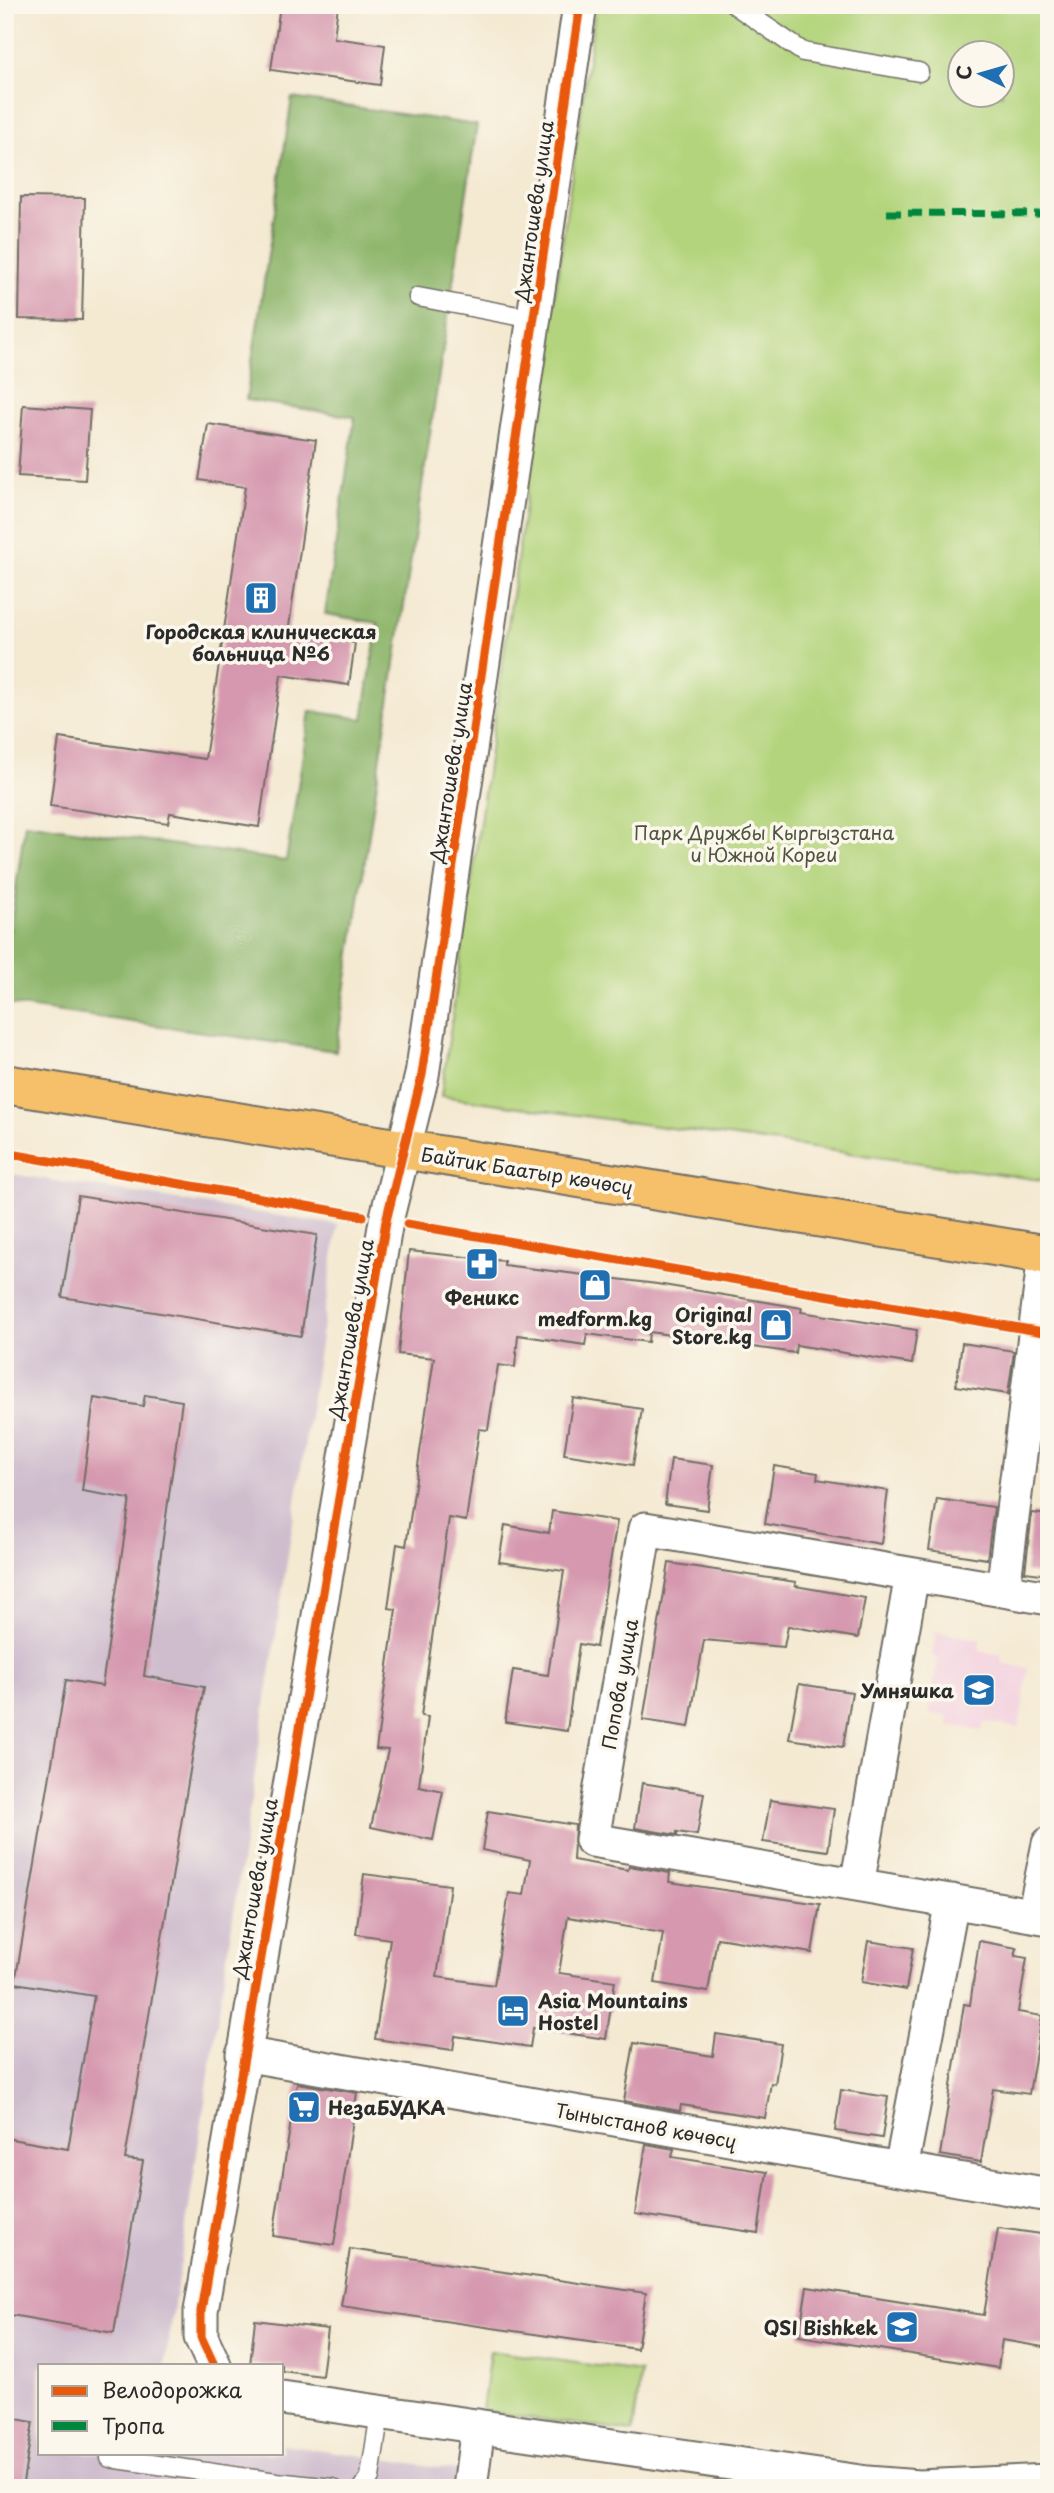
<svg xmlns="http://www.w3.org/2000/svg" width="1054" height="2493" font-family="'Playpen Sans',sans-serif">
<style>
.built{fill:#f3cfdf}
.industrial{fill:#cfbdce}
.green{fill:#b3d47c;stroke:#6f8054;stroke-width:2;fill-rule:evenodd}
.forest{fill:#8eb66c;stroke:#5c704c;stroke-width:2}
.building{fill:#d598af}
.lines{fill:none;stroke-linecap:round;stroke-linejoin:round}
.lane-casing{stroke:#716e65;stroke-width:21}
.street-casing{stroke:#716e65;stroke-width:37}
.primary-casing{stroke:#716e65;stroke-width:42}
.lane{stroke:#fff;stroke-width:18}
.street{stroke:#fff;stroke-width:33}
.primary{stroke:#f6c06b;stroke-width:38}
.quiet{stroke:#00873e;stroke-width:7;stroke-dasharray:14 7;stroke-linecap:butt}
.cycleway-casing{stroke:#fbf7ec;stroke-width:13}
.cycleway{stroke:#e8590c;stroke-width:9}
.labels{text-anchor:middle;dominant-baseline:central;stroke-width:7;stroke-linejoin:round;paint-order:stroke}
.street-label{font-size:19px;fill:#2b2b2b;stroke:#fbf7ec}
.poi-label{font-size:19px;font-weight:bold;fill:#2b2b2b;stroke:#fbf7ec}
.park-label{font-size:19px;fill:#4d553f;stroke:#fbf7ec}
</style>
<rect width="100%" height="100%" fill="#fbf7ec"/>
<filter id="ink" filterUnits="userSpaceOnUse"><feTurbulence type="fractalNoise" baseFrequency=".0143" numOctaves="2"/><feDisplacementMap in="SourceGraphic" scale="14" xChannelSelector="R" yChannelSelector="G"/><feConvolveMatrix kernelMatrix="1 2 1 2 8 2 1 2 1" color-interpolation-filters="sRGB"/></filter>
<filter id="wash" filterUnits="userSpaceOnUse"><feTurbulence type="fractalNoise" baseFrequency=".00686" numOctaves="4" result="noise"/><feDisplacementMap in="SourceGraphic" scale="28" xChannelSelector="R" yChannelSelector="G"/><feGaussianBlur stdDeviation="1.57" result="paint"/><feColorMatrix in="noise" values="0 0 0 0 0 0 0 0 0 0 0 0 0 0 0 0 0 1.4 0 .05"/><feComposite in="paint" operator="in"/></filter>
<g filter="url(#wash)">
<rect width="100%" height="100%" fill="#f4e9d1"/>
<path class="built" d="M936,1632L980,1639L979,1651L1002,1655L1001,1663L1028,1668L1019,1728L984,1722L982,1731L948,1725L949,1717L929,1713L938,1658L932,1657Z"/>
<path class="industrial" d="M5,1173L338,1225L165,2365H40V2453H282V2444L471,2472L469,2488H5Z"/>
<path class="green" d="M596,5H981L1049,13V1181L441,1096ZM960,52H1002V94H960Z
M490,2351L641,2372L633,2432L482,2411Z"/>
<path class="forest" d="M292,98L477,125L336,1051L5,1004V966L25,823L286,861L310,711L363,719L378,623L325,614L355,417L246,400Z"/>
<g id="blocks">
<path class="building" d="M280,5H338L334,38L385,45L380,85L271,70Z
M21,197L85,198L82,320L19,319Z
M23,405L90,410L85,480L18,476Z
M208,424L316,440L288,633L355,643L349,685L281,675L259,827L170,813L168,823L50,806L59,738L205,759L245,487L199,480Z
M78,1196L317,1235L301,1336L62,1297Z
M409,1251L504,1261V1265L657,1284L802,1308L801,1312L917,1330L912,1364L796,1345L795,1353L649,1332L648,1342L587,1334L585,1345L518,1335L515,1367L498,1365L488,1430L479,1429L466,1521L449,1518L421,1716L428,1717L419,1786L443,1791L433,1840L371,1827L388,1750L376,1749L396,1609L388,1608L397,1544L406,1546L434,1358L398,1354Z
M962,1343L1014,1351L1008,1394L956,1386Z
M145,1395L182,1401L144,1676L204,1687L125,2159L143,2161L114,2333L5,2314V2138L68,2149L94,1996L15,1983L66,1680L102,1686L130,1499L82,1491L94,1398L143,1406Z
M573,1398L642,1409L633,1465L564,1454Z
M671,1459L713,1465L707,1510L665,1504Z
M774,1466L818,1473L817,1479L888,1491L881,1544L765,1524Z
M937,1499L994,1507L987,1559L929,1550Z
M552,1511L617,1521L596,1647L579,1644L567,1731L505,1722L513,1670L548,1675L564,1571L499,1562L505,1525L549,1533Z
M1032,1513L1049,1515V1575L1025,1572Z
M669,1563L796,1582L795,1586L865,1598L858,1638L788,1626L784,1647L704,1640L689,1727L643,1720Z
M799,1684L852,1692L843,1747L789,1739Z
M642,1783L704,1793L697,1835L677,1832V1835L635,1828Z
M770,1800L834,1809L828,1851L763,1842Z
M488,1811L575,1825L573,1860L628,1870L629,1866L670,1873L669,1882L820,1904L812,1953L717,1938L708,1992L655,1983L663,1933L568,1917L559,1973L615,1981L606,2039L533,2028L530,2047L455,2036L453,2050L375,2039L390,1939L356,1934L364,1874L450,1885L437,1977L494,1985L509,1893L524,1895L530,1860L482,1850Z
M868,1941L913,1948L906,1990L861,1982Z
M979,1941L1017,1948L1015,1956L1027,1958L1018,2012L1042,2016L1029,2094L993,2089L981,2162L940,2155L964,2004L970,2005Z
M716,2034L781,2044L775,2084L771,2083L765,2118L681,2105L680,2111L624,2101L634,2043L713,2056Z
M297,2083L357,2093L334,2245L273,2236Z
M841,2090L888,2097L882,2138L835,2131Z
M646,2144L674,2149L672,2157L767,2172L758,2233L635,2214Z
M998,2228L1049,2235V2348L1002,2340L998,2368L799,2336L807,2287L984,2315Z
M350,2249L646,2293L637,2349L341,2306Z
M255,2320L328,2329L322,2376L282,2371V2365H250Z
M5,2417L33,2422L22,2488H5Z"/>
</g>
</g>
<g filter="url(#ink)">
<use href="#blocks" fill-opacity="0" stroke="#716e65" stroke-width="2"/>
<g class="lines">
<defs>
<path id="lane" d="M735,5L803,52L919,72
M418,297L534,319
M110,2458L276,2482L333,2488
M363,2488L370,2477L380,2413"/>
<path id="street" d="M1003,1590L1045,1255
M1049,1598L645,1529L592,1840L1049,1918
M857,1885L912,1575
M1034,1915L1049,1844
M243,2054L1049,2195
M901,2169L952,1901
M214,2365L201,2337V2311L386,1221L422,1075L580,5
M282,2398L867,2483L919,2487L1049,2481
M470,2488L478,2426"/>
<path id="primary" d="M5,1084L1049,1255"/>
</defs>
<use href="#lane" class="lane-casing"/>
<use href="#street" class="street-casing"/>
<use href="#primary" class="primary-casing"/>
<use href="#lane" class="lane"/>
<use href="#street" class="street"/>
<use href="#primary" class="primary"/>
<path class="quiet" d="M887,213L1049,214"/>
<defs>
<path id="cycleway" d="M5,1153L363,1216
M407,1224L1049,1333
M214,2365L201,2337V2311L386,1221L422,1075L580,5"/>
</defs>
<use href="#cycleway" class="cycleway-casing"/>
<use href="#cycleway" class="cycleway"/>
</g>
</g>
<defs>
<symbol id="building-square" viewBox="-11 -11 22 22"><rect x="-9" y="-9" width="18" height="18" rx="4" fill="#1f6fb2" stroke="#fbf7ec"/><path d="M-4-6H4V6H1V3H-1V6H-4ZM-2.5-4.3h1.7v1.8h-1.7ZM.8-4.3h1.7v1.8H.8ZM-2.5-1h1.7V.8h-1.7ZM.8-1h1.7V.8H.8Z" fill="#fff"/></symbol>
<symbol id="pharmacy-square" viewBox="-11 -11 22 22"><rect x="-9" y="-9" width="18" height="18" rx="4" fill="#1f6fb2" stroke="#fbf7ec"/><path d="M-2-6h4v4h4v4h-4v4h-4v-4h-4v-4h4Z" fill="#fff"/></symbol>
<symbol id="shop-square" viewBox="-11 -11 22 22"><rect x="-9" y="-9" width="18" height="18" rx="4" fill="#1f6fb2" stroke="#fbf7ec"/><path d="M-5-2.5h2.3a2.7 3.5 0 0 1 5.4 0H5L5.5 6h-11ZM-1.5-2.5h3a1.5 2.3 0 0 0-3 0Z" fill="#fff"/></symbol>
<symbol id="school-square" viewBox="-11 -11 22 22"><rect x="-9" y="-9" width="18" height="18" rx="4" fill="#1f6fb2" stroke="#fbf7ec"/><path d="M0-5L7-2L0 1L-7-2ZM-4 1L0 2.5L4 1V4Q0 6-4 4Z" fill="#fff"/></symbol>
<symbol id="hotel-square" viewBox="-11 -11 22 22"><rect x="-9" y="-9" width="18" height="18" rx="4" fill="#1f6fb2" stroke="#fbf7ec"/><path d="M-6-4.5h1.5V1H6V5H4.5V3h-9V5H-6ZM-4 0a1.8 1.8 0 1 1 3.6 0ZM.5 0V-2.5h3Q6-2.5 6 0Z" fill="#fff"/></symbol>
<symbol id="supermarket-square" viewBox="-11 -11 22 22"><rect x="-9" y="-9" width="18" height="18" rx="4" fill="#1f6fb2" stroke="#fbf7ec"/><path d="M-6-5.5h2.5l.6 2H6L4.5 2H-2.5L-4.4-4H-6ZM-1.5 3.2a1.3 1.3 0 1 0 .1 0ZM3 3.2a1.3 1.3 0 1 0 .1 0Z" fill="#fff"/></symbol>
</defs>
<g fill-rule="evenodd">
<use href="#building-square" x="242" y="579" width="38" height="38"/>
<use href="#pharmacy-square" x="463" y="1245" width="38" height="38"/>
<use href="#shop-square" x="576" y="1266" width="38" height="38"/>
<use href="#shop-square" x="757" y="1306" width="38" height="38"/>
<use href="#school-square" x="960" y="1671" width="38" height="38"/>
<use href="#hotel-square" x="494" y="1992" width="38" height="38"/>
<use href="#supermarket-square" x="285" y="2088" width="38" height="38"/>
<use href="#school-square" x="883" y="2308" width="38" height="38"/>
</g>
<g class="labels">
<g class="street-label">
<text transform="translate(533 211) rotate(-82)">Джантошева улица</text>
<text transform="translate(450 772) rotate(-81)">Джантошева улица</text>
<text transform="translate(527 1170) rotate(9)">Байтик Баатыр көчөсү</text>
<text transform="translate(350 1329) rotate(-80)">Джантошева улица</text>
<text transform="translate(619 1684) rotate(-80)">Попова улица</text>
<text transform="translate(254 1888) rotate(-80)">Джантошева улица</text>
<text transform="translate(646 2125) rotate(10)">Тыныстанов көчөсү</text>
</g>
<g class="poi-label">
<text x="261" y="631">Городская клиническая<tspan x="261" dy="22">больница №6</tspan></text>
<text x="482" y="1297">Феникс</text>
<text x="752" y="1314" text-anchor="end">Original<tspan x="752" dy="22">Store.kg</tspan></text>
<text x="595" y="1318">medform.kg</text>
<text x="954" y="1690" text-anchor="end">Умняшка</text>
<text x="538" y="2000" text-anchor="start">Asia Mountains<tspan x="538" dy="22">Hostel</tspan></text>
<text x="328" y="2107" text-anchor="start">НезаБУДКА</text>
<text x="878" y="2327" text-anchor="end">QSI Bishkek</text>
</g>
<g class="park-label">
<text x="764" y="832">Парк Дружбы Кыргызстана<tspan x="764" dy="22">и Южной Кореи</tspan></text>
</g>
</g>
<rect width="1054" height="2493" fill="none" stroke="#fbf7ec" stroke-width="28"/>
<rect x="38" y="2364" width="245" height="91" fill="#fbf7ec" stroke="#a8a59f" stroke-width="2"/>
<rect x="52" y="2386" width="35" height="10" fill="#e8590c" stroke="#a8a59f" stroke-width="2"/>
<text x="102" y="2398" font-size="21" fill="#2b2b2b">Велодорожка</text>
<rect x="52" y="2421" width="35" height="10" fill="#00873e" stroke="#a8a59f" stroke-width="2"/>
<text x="102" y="2434" font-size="21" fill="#2b2b2b">Тропа</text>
<g transform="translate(981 74) rotate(275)"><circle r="33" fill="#fbf7ec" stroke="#a8a59f" stroke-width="2"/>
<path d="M0-5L12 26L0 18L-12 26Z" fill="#1f6fb2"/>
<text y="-10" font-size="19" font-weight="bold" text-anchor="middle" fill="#2b2b2b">С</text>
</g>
</svg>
